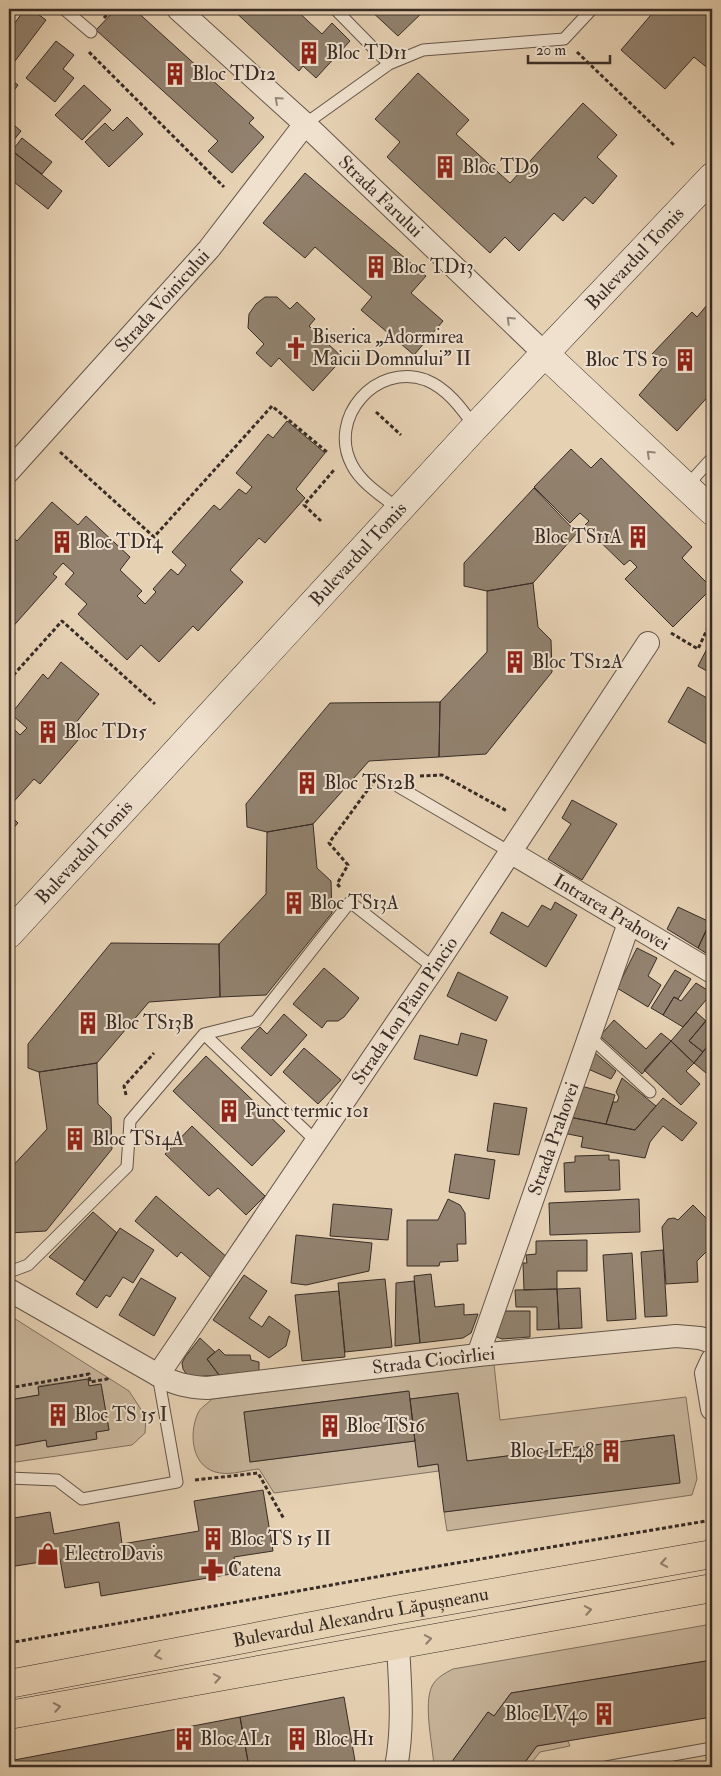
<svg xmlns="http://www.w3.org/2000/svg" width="721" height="1776" font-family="'IM FELL Double Pica',serif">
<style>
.green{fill:#c8b59b;stroke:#807060}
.building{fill:#92826f;stroke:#382c26}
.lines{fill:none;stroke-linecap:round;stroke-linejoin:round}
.lane-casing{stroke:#645549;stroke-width:13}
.street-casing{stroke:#645549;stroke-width:24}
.secondary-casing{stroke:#382c26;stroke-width:29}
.primary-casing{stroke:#382c26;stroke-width:29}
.path{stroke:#382c26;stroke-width:3;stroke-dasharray:4 2.5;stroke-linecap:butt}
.lane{stroke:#efe1ce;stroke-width:11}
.street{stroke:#efe1ce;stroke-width:22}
.secondary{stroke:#efe1ce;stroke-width:28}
.primary{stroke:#e6d1b3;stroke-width:28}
.oneway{stroke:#94867a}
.oneway2{stroke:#8f7e6c}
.labels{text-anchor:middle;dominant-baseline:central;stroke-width:4;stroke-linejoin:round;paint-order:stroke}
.poi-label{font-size:19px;fill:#382c26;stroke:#efe1ce;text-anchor:start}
.street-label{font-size:19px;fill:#382c26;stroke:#efe1ce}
</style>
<rect width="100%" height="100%" fill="#e6d1b3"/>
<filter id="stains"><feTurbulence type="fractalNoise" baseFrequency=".004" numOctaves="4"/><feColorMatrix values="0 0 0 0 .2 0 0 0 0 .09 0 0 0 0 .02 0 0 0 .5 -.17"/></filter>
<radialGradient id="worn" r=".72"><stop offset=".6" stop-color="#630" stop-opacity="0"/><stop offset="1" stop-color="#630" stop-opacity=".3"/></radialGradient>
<path class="green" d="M9,1315L129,1391L146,1417L145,1433L132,1445L9,1463V1453L13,1452V1446L46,1440L48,1447L96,1439V1432L109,1430L101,1384L89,1386L87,1379L38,1386L39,1395L9,1400Z
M494,1364L500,1420L686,1397L697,1479L692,1495L447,1531L444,1512L680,1482L674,1435L467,1461L458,1393L410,1399L408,1391L244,1412L250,1462L415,1441L419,1467L438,1464L439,1471L274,1493L259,1469C247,1470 232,1475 220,1473C192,1469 188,1435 198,1413C200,1408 207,1404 212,1399Z
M712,1624V1660L511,1693L494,1716L488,1712L448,1767H434C433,1747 423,1704 432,1686C436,1678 445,1673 453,1669Z
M568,1741L570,1746L540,1752L528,1767H522L537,1746Z"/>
<path class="building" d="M25,9H31L46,20L12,65L9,63V31Z
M116,9H134L254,118L249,123L264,137L232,173L208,151L218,141L96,30Z
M232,9H295L322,34L332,23L350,41L316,78L303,66L299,71Z
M369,9H426L398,36Z
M656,9H681L685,12L688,9H712V67L710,70L694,57L665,89L621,50Z
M56,41L74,55L63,69L74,78L55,102L26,78Z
M418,73L469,120L456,134L510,183L583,103L617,135L597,157L617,176L593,204L585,197L563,221L554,213L519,251L505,237L490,253L387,157L400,142L375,119Z
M9,78L18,85L9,97Z
M84,85L111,110L82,140L55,115Z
M127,117L143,134L109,167L85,142L105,123L113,131Z
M9,121L21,131L9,146Z
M22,138L52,162L42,174L12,151Z
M9,148L62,191L48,209L9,178Z
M305,173L426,276L411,293L443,321L414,355L361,310L372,297L315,247L305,258L263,223Z
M265,297H277L290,309L297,302L315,319L309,326L343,358L313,391L279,358L271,367L256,353L264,344L248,328L249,314L256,304Z
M712,299V392L677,431L639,395L664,366L652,354L692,312L697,317Z
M287,421L325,453L296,489L305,498L265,543L259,538L230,570L243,582L198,631L193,626L159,662L141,645L127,660L78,614L87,604L65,584L74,573L63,563L53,574L57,577L9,631V543L14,538L17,541L52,502L78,525L86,516L130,557L120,570L142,591L137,596L145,604L156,592L153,589L171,569L178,575L186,565L172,552L214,505L220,510L239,489L246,494L252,487L236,473L268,434L273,438Z
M571,449L591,468L601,458L692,547L682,558L712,588L673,627L625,579L637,567L630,560L624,565L584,526L589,521L580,513L570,523L534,487Z
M534,488L577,533L533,583L487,591L464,586V563Z
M533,583L538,627L551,640L552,672L486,754L439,757L440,702L487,652V591Z
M712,639V674L698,666Z
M61,662L99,694L70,730L79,739L40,784L34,779L9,807V735L14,729L20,735L27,728L11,714L43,674L48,679Z
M688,687L712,701V747L668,722Z
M440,702L439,757L369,761L313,824L267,832L247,827L246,804L330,703Z
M572,800L617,824L582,880L548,859L571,824L562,818Z
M9,814L18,823L9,833Z
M313,824L317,868L331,881L332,913L266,995L220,997L219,944L266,894L267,832Z
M555,902L577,915L546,967L490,933L502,912L528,927L542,905L551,910Z
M678,907L710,922L698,948L667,929Z
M710,922L712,923V957L698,948Z
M111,943L219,944L220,997L149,1002L97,1063L39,1072L28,1068V1044Z
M637,948L657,958L648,976L661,985L648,1007L617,988Z
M324,968L359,998L344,1017L338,1021H327L322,1028L293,1004Z
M675,970L691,979L678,999L674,997L663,1015L651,1008Z
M458,972L508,997L496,1021L447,996Z
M696,983L712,993L683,1027L663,1015L674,997L681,1001Z
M696,1012L706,1021L689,1041L703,1052L694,1063L671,1041Z
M712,1013V1040L703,1052L689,1041Z
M284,1014L307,1035L271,1076L241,1048L260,1027L267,1034Z
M614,1020L646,1049L661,1033L671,1041L642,1074L600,1036Z
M461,1033L487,1040L477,1076L414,1059L420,1035L458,1045Z
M671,1041L694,1063L686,1071L700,1084L681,1105L644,1070Z
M709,1044L712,1046V1078L694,1063Z
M304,1048L341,1080L318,1104L283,1072Z
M594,1052L616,1071L611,1079L588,1069Z
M206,1056L285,1131L252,1166L173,1091Z
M97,1063L98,1104L111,1117L112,1149L46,1231L9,1233V1170L47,1129L39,1072Z
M622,1078L656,1106L635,1130L606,1124L613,1102H617L619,1097L616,1092Z
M581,1086L615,1095L606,1124L569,1117Z
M663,1098L697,1123L682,1141L663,1126L650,1142L645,1158L581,1147L583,1137L563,1133L569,1117L635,1130Z
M494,1103L527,1108L519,1155L487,1151Z
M192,1126L265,1196L246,1215L218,1188L209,1196L165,1154Z
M455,1154L495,1160L489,1199L449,1192Z
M609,1155V1160H619L620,1190L565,1192L564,1163L575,1162V1156Z
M156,1196L228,1258L211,1278L181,1252L177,1257L135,1221Z
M448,1199L460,1205L465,1213L466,1244H457L458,1261L440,1262L439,1266H407V1220H438Z
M639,1199L640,1232L550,1235L549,1203Z
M333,1204L392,1209L388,1240L330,1236Z
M693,1205L712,1224V1256L707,1251L697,1261L698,1282L666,1284L662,1227L668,1219L674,1218L678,1220Z
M93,1212L117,1233L85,1281L49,1257Z
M120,1228L154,1250L133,1283L123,1277L110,1297L106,1295L97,1308L76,1294Z
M296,1235L372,1243L369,1271L306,1285L291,1283Z
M587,1240V1271H557V1289L524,1290L523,1263H527L526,1255L536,1254V1241Z
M663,1250L667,1316L645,1317L641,1252Z
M632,1253L636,1319L607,1321L603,1255Z
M431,1274L435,1307L464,1304V1315L478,1314L471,1333L463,1338L420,1343L414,1276Z
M244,1275L267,1291L249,1318L262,1327L269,1316L290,1331L286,1346L269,1358L213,1320Z
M141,1278L176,1298L154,1336L119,1315Z
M385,1279L392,1347L345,1352L338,1283Z
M414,1281L420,1343L395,1346L396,1283Z
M580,1288L582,1328L559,1329L557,1289Z
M557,1289L559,1329L537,1330V1307H516L515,1290Z
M339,1291L345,1357L302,1361L295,1295Z
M505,1311H530V1337L502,1339L497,1337L496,1333Z
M200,1338L215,1352L207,1359L219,1375L193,1377L187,1375L183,1369L182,1363L185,1357Z
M219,1349L225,1355H250L251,1360L259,1362V1371L219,1375L207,1359Z
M88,1379L89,1386L101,1384L109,1430L96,1432L97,1439L47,1447L46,1440L13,1446V1453H9V1400L39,1395L38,1387Z
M409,1391L415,1441L250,1462L244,1412Z
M458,1393L467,1461L674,1435L680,1483L444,1512L438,1464L418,1467L410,1399Z
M263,1490L273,1551L234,1557L237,1573L101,1596L99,1582L65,1588L60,1559L9,1567V1497H11L14,1518L50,1512L54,1534L119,1522L122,1544L199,1531L194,1501Z
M712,1660V1717L537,1746L521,1767H448L488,1712L494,1716L511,1693Z
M344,1697L355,1761L322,1767H249L240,1717Z
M240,1717L249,1767H9V1761Z"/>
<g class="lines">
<defs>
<path id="lane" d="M64,9L91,32
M335,9L389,64
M305,124L389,64L423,50L564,39L592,9
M686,487L712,458
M399,509C383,497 361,483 352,465C327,418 376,362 426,380C448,389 462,409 475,427
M399,787L510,852
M204,1034L316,1141
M589,1036L650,1092
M9,1272L28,1265L127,1167L130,1121L204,1034L256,1021L350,902L434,968
M9,1478L57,1480L82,1499L177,1482L158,1375
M606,1767L712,1748"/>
<g id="street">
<path id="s1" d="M178,9L305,124L545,354"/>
<path id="s2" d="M9,471L209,249L305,124"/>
<path id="s3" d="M510,852L712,972"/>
<path id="s4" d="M9,1290L158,1375C174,1384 188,1387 207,1388L478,1355L676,1336L700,1338L712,1342"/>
<path id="s5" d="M478,1355L629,923"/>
<path d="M712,1360L706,1373L712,1409"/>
<path id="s6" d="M158,1375L434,968L648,643"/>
<path d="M396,1767C404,1727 400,1685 398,1645"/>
</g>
<g id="secondary">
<path d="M545,354L712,511"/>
<path id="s7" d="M9,934L475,427L712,177"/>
</g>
<g id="primary">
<path id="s8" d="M9,1684L395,1610L712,1554"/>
<path d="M9,1715L712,1588"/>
</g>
</defs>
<use href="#lane" class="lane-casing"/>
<use href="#street" class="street-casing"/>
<use href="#secondary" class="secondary-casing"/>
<use href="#primary" class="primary-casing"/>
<path class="path" d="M104,18L112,9
M89,52L224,187
M577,52L674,145
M376,412L401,435
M60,452L154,537L272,406L327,452
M321,521L304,505L334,470
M671,633L698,649L712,619
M9,680L62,621L155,704
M420,776L442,775L507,811
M340,887L337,884L348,865L329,843L377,777H384
M126,1095L124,1086L154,1053
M9,1388L89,1374L90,1382L107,1379L109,1377
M195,1480L258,1473L284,1519
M9,1643L409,1571L712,1520"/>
<use href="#lane" class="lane"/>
<use href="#street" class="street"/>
<use href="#secondary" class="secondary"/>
<use href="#primary" class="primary"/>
</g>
<defs><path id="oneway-chevron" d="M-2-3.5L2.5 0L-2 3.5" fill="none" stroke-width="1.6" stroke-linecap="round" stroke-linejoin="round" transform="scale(1.25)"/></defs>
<g class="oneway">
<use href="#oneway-chevron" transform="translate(278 100) rotate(-138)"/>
<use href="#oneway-chevron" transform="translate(510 320) rotate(-136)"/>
<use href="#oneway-chevron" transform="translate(650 454) rotate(-137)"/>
</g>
<g class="oneway2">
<use href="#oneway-chevron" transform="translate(664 1563) rotate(170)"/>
<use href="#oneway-chevron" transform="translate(588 1610) rotate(-10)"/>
<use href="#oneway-chevron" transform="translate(428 1639) rotate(-10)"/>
<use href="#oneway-chevron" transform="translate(158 1655) rotate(169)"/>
<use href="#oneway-chevron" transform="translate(217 1678) rotate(-10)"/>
<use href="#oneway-chevron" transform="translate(57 1707) rotate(-10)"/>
</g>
<defs>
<symbol id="building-bare" viewBox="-9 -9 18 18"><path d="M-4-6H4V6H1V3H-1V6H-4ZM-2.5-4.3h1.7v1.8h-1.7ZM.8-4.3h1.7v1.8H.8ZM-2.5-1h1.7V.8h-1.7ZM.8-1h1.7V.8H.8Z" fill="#8f2418" stroke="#efe1ce" stroke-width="2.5" paint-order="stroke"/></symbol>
<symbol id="church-bare" viewBox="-9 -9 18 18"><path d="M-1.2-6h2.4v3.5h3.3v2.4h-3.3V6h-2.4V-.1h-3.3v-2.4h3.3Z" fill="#8f2418" stroke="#efe1ce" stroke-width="2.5" paint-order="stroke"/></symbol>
<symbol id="shop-bare" viewBox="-9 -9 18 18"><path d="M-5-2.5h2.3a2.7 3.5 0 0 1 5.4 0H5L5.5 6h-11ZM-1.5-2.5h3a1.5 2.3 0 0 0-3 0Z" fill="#8f2418" stroke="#efe1ce" stroke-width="2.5" paint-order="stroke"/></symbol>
<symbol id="pharmacy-bare" viewBox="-9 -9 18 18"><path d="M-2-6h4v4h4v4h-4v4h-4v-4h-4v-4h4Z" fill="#8f2418" stroke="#efe1ce" stroke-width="2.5" paint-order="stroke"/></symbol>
</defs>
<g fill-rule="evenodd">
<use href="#building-bare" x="293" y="37" width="32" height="32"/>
<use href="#building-bare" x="159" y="58" width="32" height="32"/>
<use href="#building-bare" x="429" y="151" width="32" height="32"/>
<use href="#building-bare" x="360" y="251" width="32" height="32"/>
<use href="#church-bare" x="280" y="332" width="32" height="32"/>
<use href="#building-bare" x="669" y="344" width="32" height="32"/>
<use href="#building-bare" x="622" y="521" width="32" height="32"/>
<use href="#building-bare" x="46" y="526" width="32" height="32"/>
<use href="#building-bare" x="499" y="646" width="32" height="32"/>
<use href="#building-bare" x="32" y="716" width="32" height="32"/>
<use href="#building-bare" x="291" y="767" width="32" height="32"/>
<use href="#building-bare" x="278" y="887" width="32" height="32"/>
<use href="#building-bare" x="72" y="1007" width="32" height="32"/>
<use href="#building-bare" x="213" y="1095" width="32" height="32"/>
<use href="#building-bare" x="59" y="1123" width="32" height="32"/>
<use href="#building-bare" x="42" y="1399" width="32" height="32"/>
<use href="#building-bare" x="314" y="1410" width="32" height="32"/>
<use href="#building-bare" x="595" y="1435" width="32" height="32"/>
<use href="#building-bare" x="197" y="1523" width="32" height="32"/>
<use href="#shop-bare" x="32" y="1538" width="32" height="32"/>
<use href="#pharmacy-bare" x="196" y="1554" width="32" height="32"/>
<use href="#building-bare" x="588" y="1698" width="32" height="32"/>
<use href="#building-bare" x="168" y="1723" width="32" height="32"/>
<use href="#building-bare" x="281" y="1723" width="32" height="32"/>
</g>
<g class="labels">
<g class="poi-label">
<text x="326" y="53">Bloc TD11</text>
<text x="192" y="74">Bloc TD12</text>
<text x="462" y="167">Bloc TD9</text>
<text x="392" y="267">Bloc TD13</text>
<text x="312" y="337">Biserica „Adormirea<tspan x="312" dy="22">Maicii Domnului” II</tspan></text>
<text x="668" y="360" text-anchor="end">Bloc TS 10</text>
<text x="622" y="537" text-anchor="end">Bloc TS11A</text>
<text x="78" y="542">Bloc TD14</text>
<text x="532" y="662">Bloc TS12A</text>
<text x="64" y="732">Bloc TD15</text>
<text x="324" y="783">Bloc TS12B</text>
<text x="310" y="903">Bloc TS13A</text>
<text x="105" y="1023">Bloc TS13B</text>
<text x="245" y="1111">Punct termic 101</text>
<text x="92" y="1139">Bloc TS14A</text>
<text x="74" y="1415">Bloc TS 15 I</text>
<text x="346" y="1426">Bloc TS16</text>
<text x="594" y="1451" text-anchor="end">Bloc LE48</text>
<text x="230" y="1539">Bloc TS 15 II</text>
<text x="64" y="1554">ElectroDavis</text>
<text x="228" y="1570">Catena</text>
<text x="588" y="1714" text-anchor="end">Bloc LV40</text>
<text x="200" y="1739">Bloc AL1</text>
<text x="314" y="1739">Bloc H1</text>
</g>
<g class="street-label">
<text stroke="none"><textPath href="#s1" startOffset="276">Strada Farului</textPath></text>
<text stroke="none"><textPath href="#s7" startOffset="921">Bulevardul Tomis</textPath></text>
<text stroke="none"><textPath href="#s2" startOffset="229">Strada Voinicului</textPath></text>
<text stroke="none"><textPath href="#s7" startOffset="516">Bulevardul Tomis</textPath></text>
<text stroke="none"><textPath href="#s7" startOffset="111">Bulevardul Tomis</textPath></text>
<text stroke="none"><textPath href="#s3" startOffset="118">Intrarea Prahovei</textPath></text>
<text stroke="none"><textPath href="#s6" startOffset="440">Strada Ion Păun Pincio</textPath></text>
<text stroke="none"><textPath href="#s5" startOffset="229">Strada Prahovei</textPath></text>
<text stroke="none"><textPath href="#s4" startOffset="451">Strada Ciocîrliei</textPath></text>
<text stroke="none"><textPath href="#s8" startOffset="358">Bulevardul Alexandru Lăpușneanu</textPath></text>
</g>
</g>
<rect width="721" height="1776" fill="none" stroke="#e6d1b3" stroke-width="30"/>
<rect x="10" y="10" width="701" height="1756" fill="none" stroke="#382c26" stroke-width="2.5"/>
<rect x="15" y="15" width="691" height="1746" fill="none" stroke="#382c26"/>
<path d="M528 55v8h82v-8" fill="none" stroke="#382c26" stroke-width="2.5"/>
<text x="536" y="55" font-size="15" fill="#382c26" stroke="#efe1ce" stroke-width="4" paint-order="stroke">20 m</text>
<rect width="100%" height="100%" filter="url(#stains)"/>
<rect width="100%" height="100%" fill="url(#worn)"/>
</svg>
